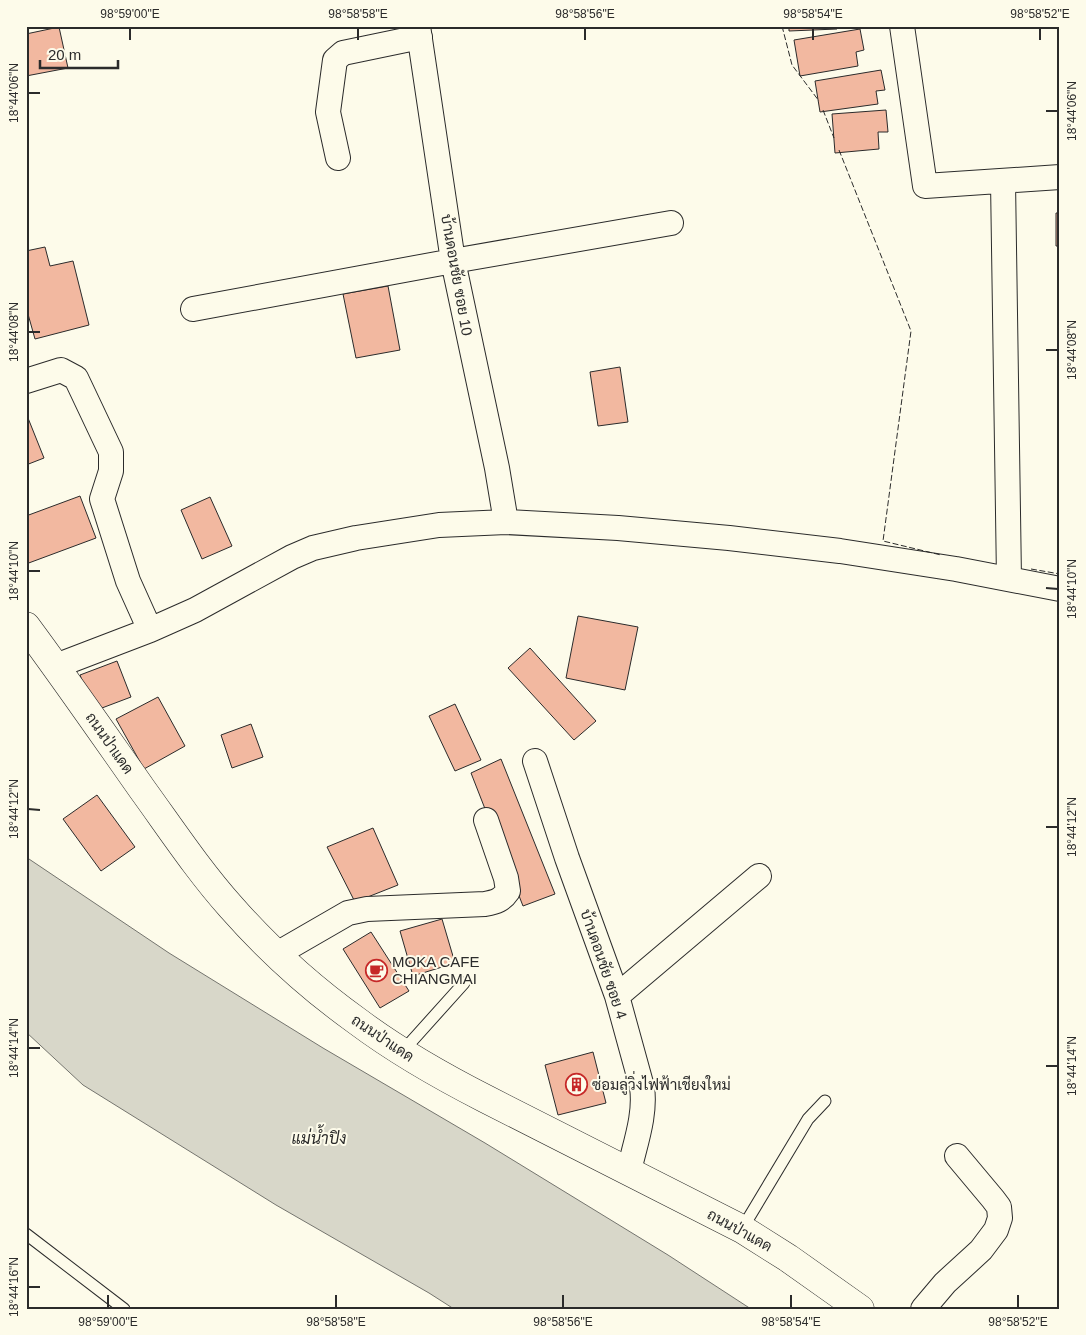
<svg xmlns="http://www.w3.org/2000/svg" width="1086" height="1335" font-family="Arial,Sarabun,sans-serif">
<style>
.water{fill:#d8d7c9;stroke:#74746e}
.building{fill:#f2b8a0;stroke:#2b2b2b}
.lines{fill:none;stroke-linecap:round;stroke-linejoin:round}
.lane-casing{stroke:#2b2b2b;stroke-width:13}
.street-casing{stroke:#2b2b2b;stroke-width:26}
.secondary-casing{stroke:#2b2b2b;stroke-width:29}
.lane{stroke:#fdfbea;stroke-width:11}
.street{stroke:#fdfbea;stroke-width:24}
.secondary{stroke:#fdfbea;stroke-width:28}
.fence{stroke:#2b2b2b;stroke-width:1;stroke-dasharray:6 2.5;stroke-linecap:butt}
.ticks{fill:none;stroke:#2b2b2b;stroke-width:2}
.labels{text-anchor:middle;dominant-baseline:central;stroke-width:4;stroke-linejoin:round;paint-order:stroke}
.street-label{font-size:15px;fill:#2b2b2b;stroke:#fdfbea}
.poi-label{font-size:15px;fill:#2b2b2b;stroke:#fdfbea;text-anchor:start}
.water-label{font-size:16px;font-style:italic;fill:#2b2b2b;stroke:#fdfbea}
.neatline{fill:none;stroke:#2b2b2b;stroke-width:2}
.ticks-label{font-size:12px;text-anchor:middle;fill:#2b2b2b}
</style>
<rect width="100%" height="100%" fill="#fdfbea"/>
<path class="water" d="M26,857L169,953L323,1048L485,1143L668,1255L751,1309H454L429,1293L276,1205L83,1085L26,1032Z"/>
<path class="building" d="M789,26H837V29L789,31Z
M59,27L68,68L26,76V34Z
M860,29L864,50L856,52L858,66L800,76L794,40Z
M881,70L885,90L876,91L878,104L820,112L815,81Z
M886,110L888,132H878L879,149L835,153L832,114Z
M1056,213H1060V246H1056Z
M45,247L50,266L73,261L89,325L35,339L26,307V251Z
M1058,264H1060V296H1058Z
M388,286L400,350L356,358L343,294Z
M620,367L628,422L598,426L590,372Z
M26,413L44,458L26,465Z
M80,496L96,538L26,564V516Z
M210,497L232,546L202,559L181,510Z
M578,616L638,627L625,690L566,678Z
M530,648L596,721L574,740L508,668Z
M117,661L131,697L94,711L80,675Z
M158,697L185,746L144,769L116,719Z
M455,704L481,760L455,771L429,716Z
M251,724L263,757L232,768L221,735Z
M501,759L555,894L523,906L471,773Z
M97,795L135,847L101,871L63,819Z
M373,828L398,885L355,902L327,847Z
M442,919L455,963L413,976L400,931Z
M371,932L409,991L380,1008L343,949Z
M593,1052L606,1103L558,1115L545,1065Z"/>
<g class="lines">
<defs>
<path id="lane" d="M402,1052L464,983
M742,1229L808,1119L825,1101
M26,1234L124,1309"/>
<path id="street" d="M418,26L453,261L497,468L506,522
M902,26L925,186L1060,177
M338,158L328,112L335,60L343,53L420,37
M1003,181L1009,579
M193,309L453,261L671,223
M26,381L61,370L76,378L111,452V471L102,499L128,581L150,630
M56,666L150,630L195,610L292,557L313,548L356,538L439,525L506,522L618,528L729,538L840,551L956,569L1060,589
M535,761L567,858L617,996L642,1087C646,1115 635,1144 629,1171
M277,954L348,913L367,909L485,904C496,902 502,900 508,891L506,878L486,820
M617,996L759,876
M923,1309L945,1283L981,1250L996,1230L1000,1218L999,1207L993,1199L957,1156"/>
<path id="secondary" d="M26,626C66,680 104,735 142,789C171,829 198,870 231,907C268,949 311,988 357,1021C397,1051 441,1076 486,1099L742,1229L788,1258L860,1309"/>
</defs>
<use href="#lane" class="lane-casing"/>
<use href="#street" class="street-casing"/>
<use href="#secondary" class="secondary-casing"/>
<use href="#lane" class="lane"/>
<use href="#street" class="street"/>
<use href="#secondary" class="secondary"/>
<path class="fence" d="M782,26L792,65L819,101
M823,110L834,138
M839,150L911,331L883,541L941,555
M1031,569L1060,574"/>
</g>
<path class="ticks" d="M130,40V28M358,40V28M585,40V28M813,40V28M1040,40V28M28,93H40M1046,111H1058M28,332H40M1046,350H1058M28,571H40M1046,588L1058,589M28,809L40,810M1046,827H1058M28,1048H40M1046,1066H1058M28,1287H40M108,1308V1295M336,1308V1295M563,1308V1295M791,1308V1295M1018,1308V1295"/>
<defs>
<symbol id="cafe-ring" viewBox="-11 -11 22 22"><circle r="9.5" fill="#fdfbea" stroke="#c62828" stroke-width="1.5"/><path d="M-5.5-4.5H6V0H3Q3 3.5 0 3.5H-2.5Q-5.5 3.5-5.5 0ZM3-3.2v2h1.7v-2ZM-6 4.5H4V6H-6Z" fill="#c62828"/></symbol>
<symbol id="building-ring" viewBox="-11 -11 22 22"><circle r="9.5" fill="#fdfbea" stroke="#c62828" stroke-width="1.5"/><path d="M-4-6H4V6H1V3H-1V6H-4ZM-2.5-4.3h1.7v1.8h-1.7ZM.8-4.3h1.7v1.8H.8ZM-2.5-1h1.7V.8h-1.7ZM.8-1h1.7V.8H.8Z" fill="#c62828"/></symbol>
</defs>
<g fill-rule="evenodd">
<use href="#cafe-ring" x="364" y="958" width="25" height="25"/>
<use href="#building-ring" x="564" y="1072" width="25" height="25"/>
</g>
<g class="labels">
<g class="street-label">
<text transform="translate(457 275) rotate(80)">บ้านดอนชัย ซอย 10</text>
<text transform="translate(110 743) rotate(55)">ถนนป่าแดด</text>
<text transform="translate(604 964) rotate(71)">บ้านดอนชัย ซอย 4</text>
<text transform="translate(383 1038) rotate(34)">ถนนป่าแดด</text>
<text transform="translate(740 1230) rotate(29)">ถนนป่าแดด</text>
</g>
<g class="poi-label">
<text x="392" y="961">MOKA CAFE<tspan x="392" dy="17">CHIANGMAI</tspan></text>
<text x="592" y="1084">ซ่อมลู่วิ่งไฟฟ้าเชียงใหม่</text>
</g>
<g class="water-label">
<text x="319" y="1138">แม่น้ำปิง</text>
</g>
</g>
<rect width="1086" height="1335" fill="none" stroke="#fdfbea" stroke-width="55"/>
<path d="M40 60v8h78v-8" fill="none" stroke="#2b2b2b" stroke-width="2.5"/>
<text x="48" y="60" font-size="15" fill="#2b2b2b" stroke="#fdfbea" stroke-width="4" paint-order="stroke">20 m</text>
<rect x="28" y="28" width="1030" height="1280" class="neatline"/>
<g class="ticks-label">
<text x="130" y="18">98°59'00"E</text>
<text x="358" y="18">98°58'58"E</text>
<text x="585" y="18">98°58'56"E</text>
<text x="813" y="18">98°58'54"E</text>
<text x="1040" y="18">98°58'52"E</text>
<text transform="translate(14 93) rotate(-90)" y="4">18°44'06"N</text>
<text transform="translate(1072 111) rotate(-90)" y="4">18°44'06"N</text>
<text transform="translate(14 332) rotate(-90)" y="4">18°44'08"N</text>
<text transform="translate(1072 350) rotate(-90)" y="4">18°44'08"N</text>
<text transform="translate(14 571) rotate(-90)" y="4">18°44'10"N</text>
<text transform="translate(1072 589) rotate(-90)" y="4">18°44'10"N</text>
<text transform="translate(14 809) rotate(-90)" y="4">18°44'12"N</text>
<text transform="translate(1072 827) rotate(-90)" y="4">18°44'12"N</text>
<text transform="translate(14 1048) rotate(-90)" y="4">18°44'14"N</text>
<text transform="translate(1072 1066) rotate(-90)" y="4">18°44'14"N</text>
<text transform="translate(14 1287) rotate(-90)" y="4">18°44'16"N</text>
<text x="108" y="1326">98°59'00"E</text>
<text x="336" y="1326">98°58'58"E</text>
<text x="563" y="1326">98°58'56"E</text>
<text x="791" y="1326">98°58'54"E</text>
<text x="1018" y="1326">98°58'52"E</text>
</g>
</svg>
